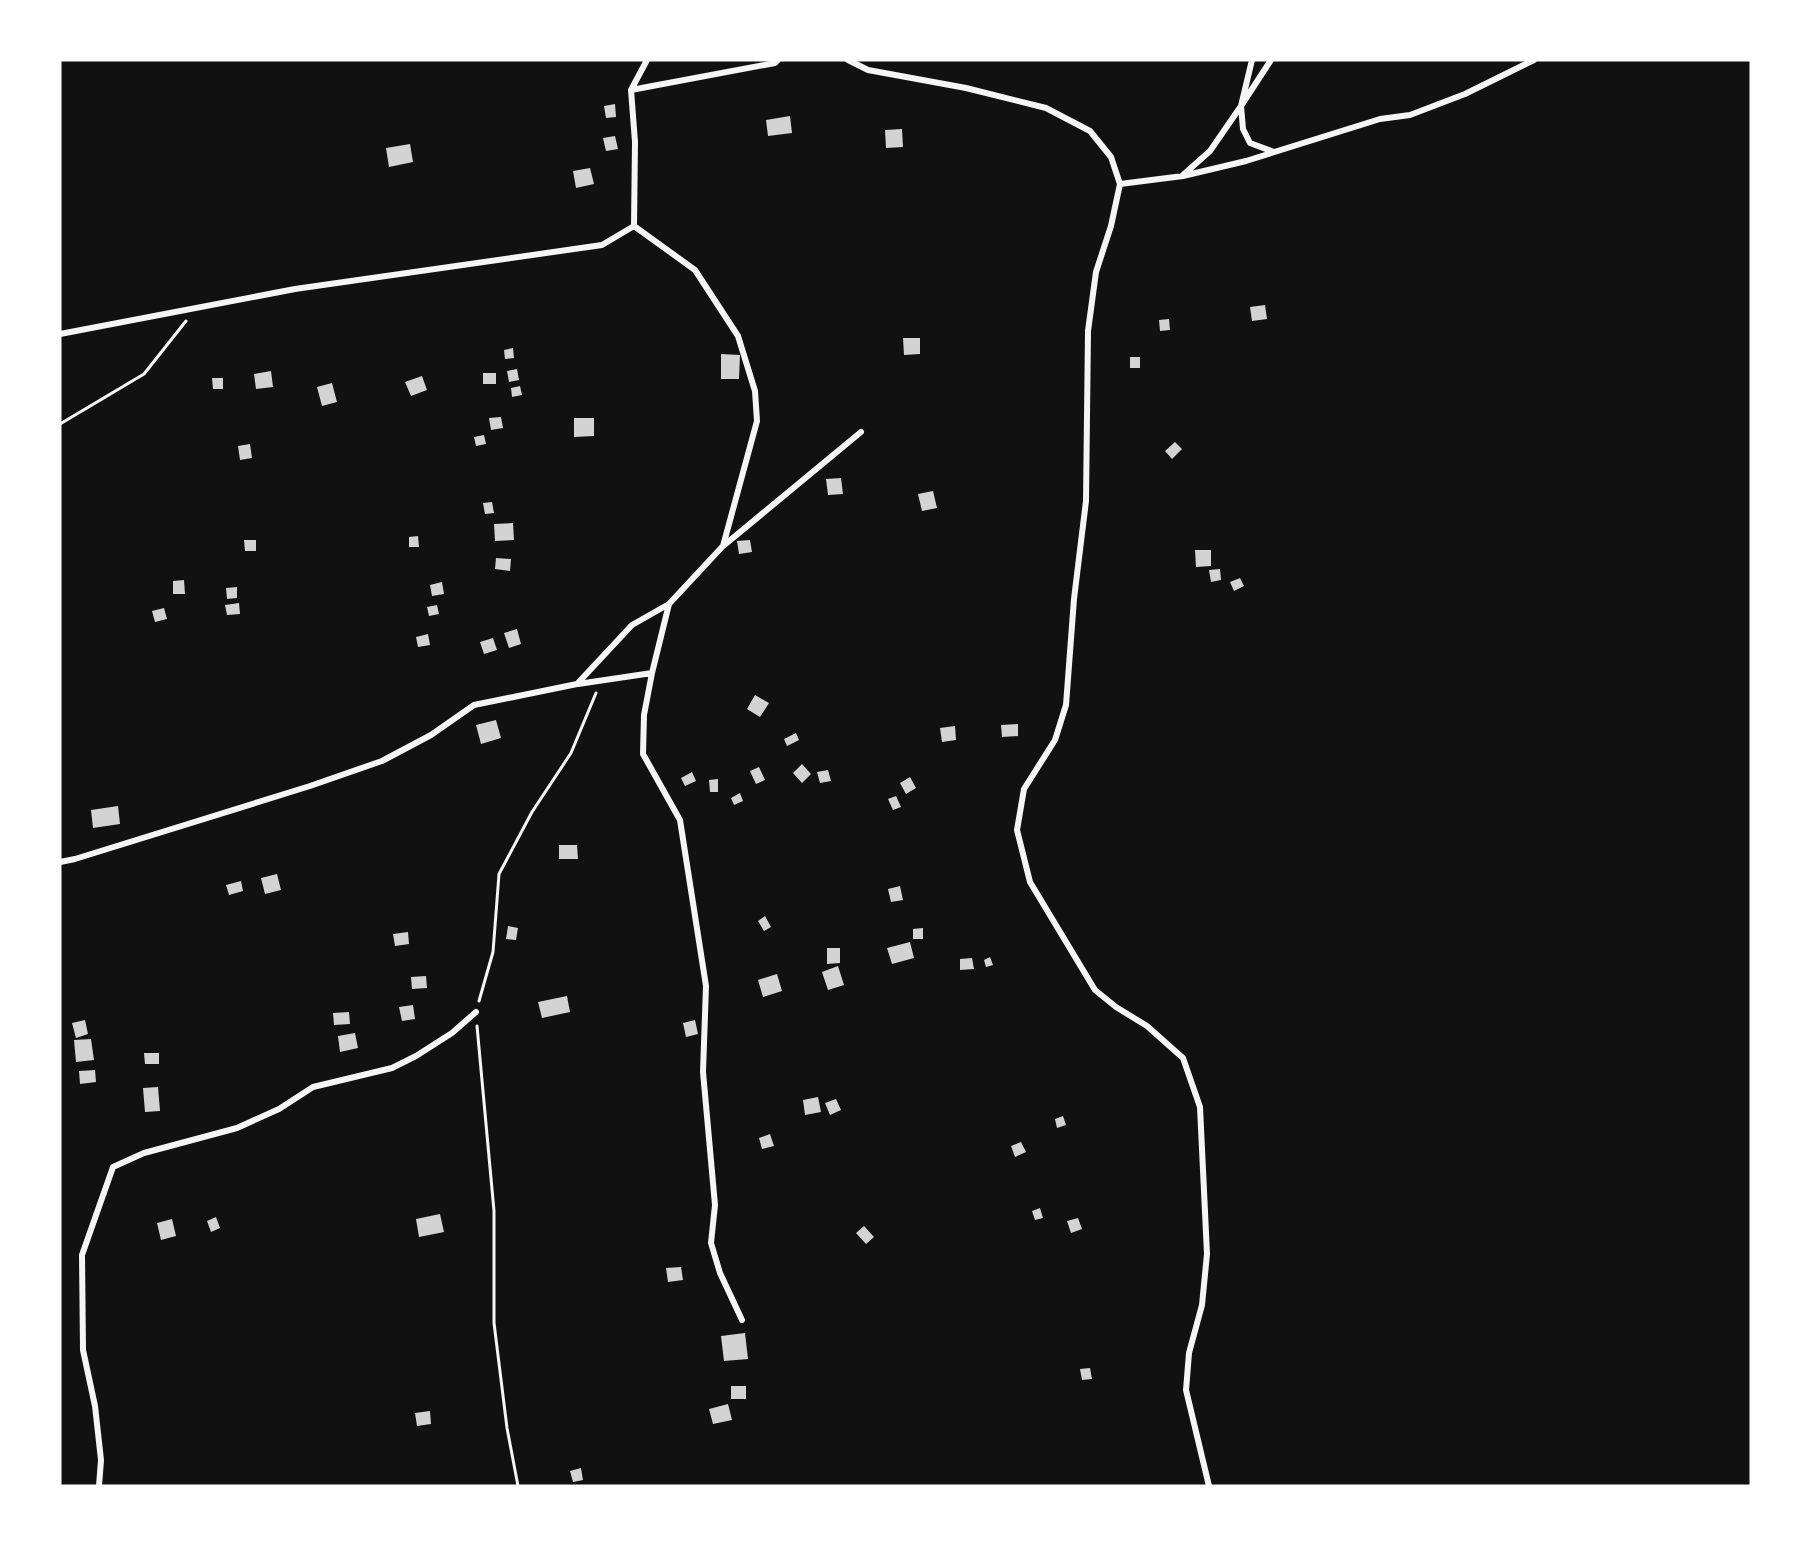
<svg xmlns="http://www.w3.org/2000/svg" width="1811" height="1546" font-family="'Public Sans',sans-serif">
<style>
.building{fill:#d3d3d3}
.lines{fill:none;stroke-linecap:round;stroke-linejoin:round}
.path{stroke:#f5f5f5;stroke-width:3}
.minor{stroke:#f5f5f5;stroke-width:6}
</style>
<rect width="100%" height="100%" fill="#111"/>
<path class="building" d="M615,104L616,117L606,118L604,106Z
M790,116L792,133L768,136L766,120Z
M902,129L903,147L886,148L885,130Z
M615,136L618,149L606,151L603,138Z
M410,144L413,162L389,167L386,148Z
M590,168L594,184L576,188L573,171Z
M1265,305L1267,319L1252,321L1250,307Z
M1169,319L1170,330L1160,331L1159,320Z
M903,338H920V354L904,355Z
M513,348L514,358L505,359L504,350Z
M721,354L740,355L739,379H721Z
M1130,357H1140V368H1130Z
M517,369L519,380L509,382L507,371Z
M271,371L273,387L256,389L254,374Z
M483,373H496V384H483Z
M422,376L427,390L411,396L405,382Z
M212,378H223V389H213Z
M332,383L337,402L322,406L317,387Z
M520,386L522,395L512,397L511,388Z
M501,417L503,428L491,430L489,418Z
M574,418H594V436L574,437Z
M484,435L486,444L476,446L474,437Z
M1175,442L1182,449L1172,459L1165,451Z
M250,444L252,458L240,460L238,446Z
M841,478L843,494L828,495L826,479Z
M933,491L937,508L922,511L918,494Z
M492,502L494,513L485,514L483,503Z
M513,523L514,540L495,541L494,524Z
M418,536L419,547H409V537Z
M244,540H256V551H245Z
M750,540L752,552L739,554L737,541Z
M1195,550H1211V566L1196,567Z
M496,558L511,559L510,571L495,569Z
M1220,569L1221,580L1211,582L1209,570Z
M1240,578L1244,586L1234,591L1230,582Z
M184,580L185,594H173V581Z
M442,582L444,594L432,596L430,585Z
M237,587V598L227,599L226,588Z
M239,603L240,614L227,615L225,605Z
M437,605L439,614L429,616L427,607Z
M164,608L167,619L155,622L152,611Z
M517,629L521,644L509,648L504,633Z
M428,634L430,645L418,647L416,637Z
M493,638L497,650L484,654L480,642Z
M755,695L769,703L760,717L747,709Z
M496,720L501,738L481,744L476,725Z
M1018,724V736L1002,737L1001,725Z
M955,726L956,740L942,742L940,728Z
M796,733L799,740L787,746L784,739Z
M802,764L811,774L802,783L793,773Z
M759,767L765,780L756,784L750,771Z
M828,770L831,781L820,783L817,772Z
M692,772L696,781L685,786L681,778Z
M910,777L916,788L906,794L900,783Z
M718,779V792H710L709,780Z
M740,793L743,801L734,805L731,798Z
M896,796L901,807L893,810L888,799Z
M118,806L120,824L93,828L91,810Z
M559,845H577L578,859H559Z
M277,874L281,890L265,894L261,878Z
M241,881L243,891L229,895L226,885Z
M900,886L903,900L891,902L888,889Z
M765,916L771,927L764,931L758,921Z
M508,926L518,928L516,940L506,939Z
M923,928V939H913V929Z
M408,932L409,944L395,946L393,934Z
M910,942L914,958L892,964L887,948Z
M827,948H840V963L827,964Z
M990,957L993,965L986,967L984,960Z
M972,958L974,969L960,970V959Z
M838,966L844,985L828,990L822,972Z
M777,974L782,991L763,997L758,980Z
M426,976L427,988L412,989L411,977Z
M567,996L570,1012L542,1018L538,1002Z
M413,1005L415,1019L402,1021L399,1007Z
M349,1012L350,1024L334,1025L333,1013Z
M85,1020L88,1034L76,1038L72,1023Z
M695,1020L698,1034L686,1037L683,1023Z
M355,1033L358,1048L340,1052L338,1036Z
M91,1039L94,1060L76,1062L74,1040Z
M144,1053H159V1064H145Z
M95,1070L96,1082L80,1084L79,1071Z
M158,1087L160,1111L145,1112L143,1088Z
M818,1097L821,1112L805,1115L803,1100Z
M836,1099L841,1110L830,1115L825,1103Z
M1063,1116L1066,1125L1057,1128L1055,1119Z
M770,1134L774,1146L762,1149L759,1138Z
M1021,1142L1026,1152L1015,1157L1011,1146Z
M1040,1208L1043,1218L1035,1220L1032,1211Z
M440,1214L444,1232L419,1237L416,1219Z
M216,1217L220,1228L211,1232L207,1221Z
M1078,1218L1082,1229L1071,1233L1067,1221Z
M172,1219L176,1236L161,1240L157,1223Z
M864,1226L874,1237L866,1244L856,1233Z
M681,1267L683,1280L668,1282L666,1268Z
M745,1333L748,1359L724,1361L721,1336Z
M1090,1368L1092,1379L1082,1380L1080,1369Z
M731,1386H746V1399H731Z
M728,1404L732,1420L713,1424L709,1409Z
M430,1411L431,1424L417,1426L415,1413Z
M581,1468L583,1480L573,1482L570,1471Z"/>
<g class="lines">
<path class="path" d="M60,424L144,374L186,321
M479,1001L493,952L499,874L532,812L571,753L596,693
M477,1026L494,1211V1323L507,1428L518,1486"/>
<path class="minor" d="M848,60L868,70L966,88L1046,108L1090,131L1111,157L1120,184
M1271,60L1241,106L1243,129L1250,143L1274,152
M631,90L775,63L778,60
M1183,175L1210,151L1241,106L1252,60
M634,226L695,270L738,336L755,391L757,421L723,546
M60,334L295,289L602,245L634,226L635,142L631,90L647,60
M652,673L644,715L643,754L680,820L706,986L703,1072L715,1205L711,1243L720,1273L742,1320
M578,684L652,673L669,604L722,547L861,432
M60,862L75,859L310,786L382,761L431,735L474,705L577,684L632,625L669,604
M99,1486L101,1460L95,1406L83,1350L82,1255L113,1167L144,1153L237,1128L279,1109L313,1087L392,1068L416,1056L452,1033L476,1012
M1209,1486L1186,1390L1189,1353L1202,1305L1207,1254L1200,1107L1183,1058L1147,1026L1116,1007L1095,990L1030,882L1017,830L1024,789L1055,740L1066,705L1074,599L1086,501L1088,331L1096,272L1111,226L1120,184L1183,176L1246,161L1380,119L1410,115L1465,94L1534,60"/>
</g>
<rect width="1811" height="1546" fill="none" stroke="#ffffff" stroke-width="123"/>
</svg>
